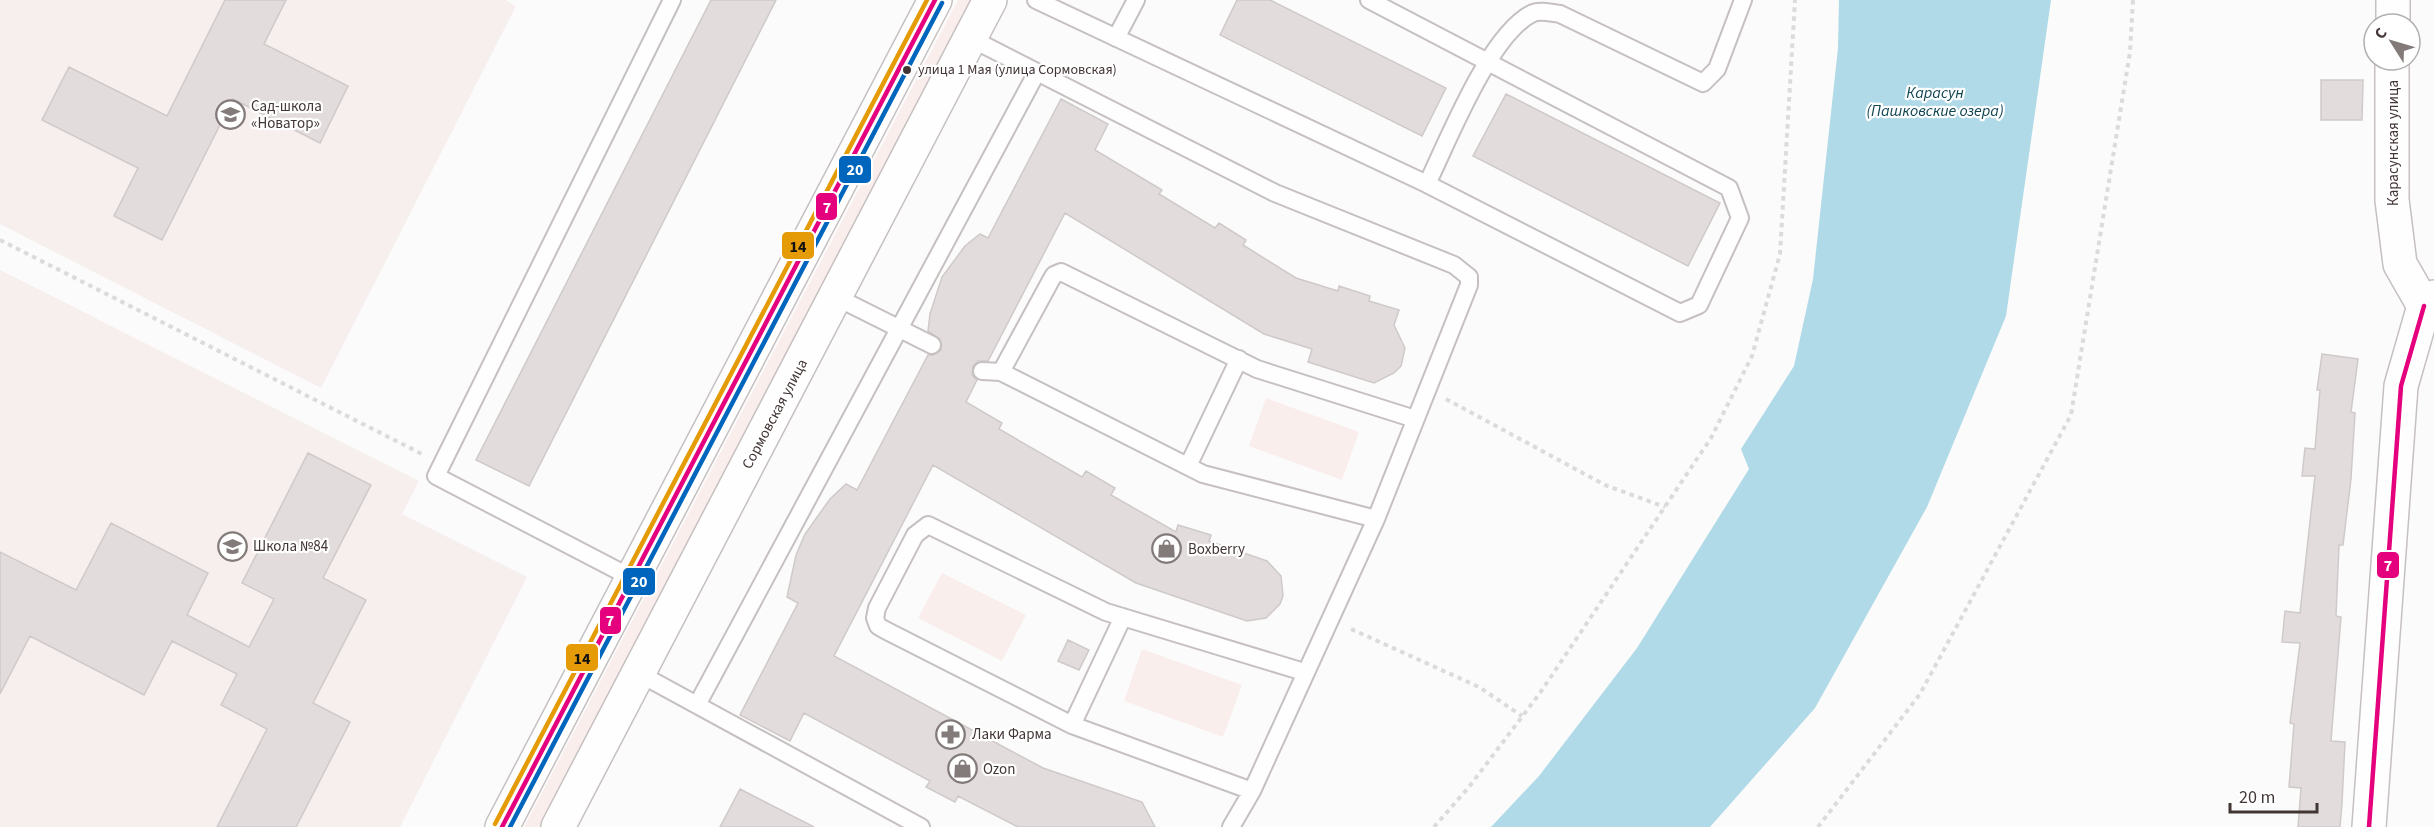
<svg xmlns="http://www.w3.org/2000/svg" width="2434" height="827" font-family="'Source Sans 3',sans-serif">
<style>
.built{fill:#f7eeee}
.green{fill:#faeeed}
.water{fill:#b0dae7}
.building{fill:#e2dcdc;stroke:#cfcac9;stroke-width:1.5}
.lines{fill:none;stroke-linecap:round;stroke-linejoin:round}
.lane-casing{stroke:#c6c0c0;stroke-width:20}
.street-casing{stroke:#c6c0c0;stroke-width:36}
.secondary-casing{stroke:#c6c0c0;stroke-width:36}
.path{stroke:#dcdada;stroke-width:4;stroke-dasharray:4.5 4.5;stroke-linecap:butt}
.lane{stroke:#fefefe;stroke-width:16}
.street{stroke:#fefefe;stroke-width:33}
.secondary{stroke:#fefefe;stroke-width:33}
.bus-1-casing{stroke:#fff;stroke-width:9}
.bus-2-casing{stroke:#fff;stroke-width:9}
.bus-3-casing{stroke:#fff;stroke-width:9}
.bus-1{stroke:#e5007d;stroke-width:4.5}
.bus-2{stroke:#0065bd;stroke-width:4.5}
.bus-3{stroke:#e59b05;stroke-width:4.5}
.bus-dot{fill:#423635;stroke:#fff;stroke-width:2}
.labels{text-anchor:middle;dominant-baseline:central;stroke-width:4.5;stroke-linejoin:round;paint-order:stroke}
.bus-label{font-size:14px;fill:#423635;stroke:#fff;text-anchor:start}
.poi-label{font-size:15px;fill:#423635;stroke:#fff;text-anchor:start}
.street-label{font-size:15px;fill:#423635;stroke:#fff}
.water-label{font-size:16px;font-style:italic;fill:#104553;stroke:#fff}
.line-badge{stroke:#fff;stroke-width:2}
.badge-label{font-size:16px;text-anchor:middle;font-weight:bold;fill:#fff}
.pale-badge-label{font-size:16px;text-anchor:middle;font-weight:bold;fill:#111}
</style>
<rect width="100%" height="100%" fill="#fbfbfb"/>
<path class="built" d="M0,0H505L516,6L321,388L0,224Z
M0,270L419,481L402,514L527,577L400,827H0Z"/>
<path class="green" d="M958,0H976L543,827H524Z
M1266,398L1359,432L1342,480L1249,446Z
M942,573L1026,615L1002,661L918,618Z
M1142,649L1242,685L1223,737L1124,701Z"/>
<path class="water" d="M1839,0H2051L2006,316L1927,507L1815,708L1710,827H1491L1539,776L1637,648L1749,469L1741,449L1794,366L1813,279L1838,48Z"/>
<path class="building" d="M225,0H286L264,44L348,86L320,143L233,99L162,240L114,216L138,168L42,120L69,67L167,116Z
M711,0H776L529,486L476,460Z
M1237,0H1270L1446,88L1422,136L1220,35Z
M2321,80H2363L2362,120H2321Z
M1506,94L1720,203L1688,266L1473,156Z
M1061,99L1108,124L1095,150L1162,190L1159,194L1215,228L1219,223L1246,240L1243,245L1296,278L1338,291L1339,286L1370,296L1369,301L1399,310L1394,325L1405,348L1401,366L1394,373L1374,383L1308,362L1312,349L1264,334L1065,213L988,361H978L973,366L972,375L977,380L966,402L1002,423L999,429L1082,477L1086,471L1115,488L1111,495L1176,532L1178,525L1211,535L1209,541L1267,561L1281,576L1283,596L1280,604L1266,618L1247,621L1136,583L933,465L834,656L1043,768L1142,802L1155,827H1018L958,796L955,802L926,787L930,781L804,713L790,741L740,715L798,603L787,597L796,555L805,534L830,499L846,484L857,490L928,355H933L941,350L940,339L928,331L930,314L942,277L965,246L980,234L988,238Z
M2322,354L2358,359L2351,412L2355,413L2351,479L2343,545H2339L2336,616L2341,617L2331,741L2345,742L2342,803L2340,827H2298L2301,788L2289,787L2294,724L2290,723L2300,643L2282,642L2285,611L2300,613L2315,476H2302L2305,448L2315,449L2320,390H2317Z
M308,453L371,485L323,578L366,600L313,703L350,722L296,827H217L267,729L221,705L237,674L172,641L144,695L30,636L0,694V552L76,590L111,523L208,573L187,615L249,647L274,599L242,583Z
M1068,640L1089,650L1079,670L1058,661Z
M740,789L814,827H720Z"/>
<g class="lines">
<defs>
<path id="lane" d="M1036,0L1427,184L1680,313L1699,305L1740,218L1729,188L1369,0
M970,38L1275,193L1454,265L1469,277V285L1376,519L1252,791L1231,827
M1116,38L1136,0
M1427,184C1448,141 1490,33 1533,13C1540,10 1552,13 1560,14L1703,83L1717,69L1743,0
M836,297L932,345
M982,371L1001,372L1203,474L1376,519
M1001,372L1051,280L1054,275L1061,272L1257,369L1415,419
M1188,466L1239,359
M632,578L436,476L672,0
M640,674L921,827
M697,705L1037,72
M1072,725L1123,617
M1252,791L1072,725L885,630L878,626L875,618L877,608L915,535L928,525L1106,612L1304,672"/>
<path id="street" d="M2393,24V0
M2392,60V200L2400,264L2424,306"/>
<path id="secondary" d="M502,827L935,0
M558,827L990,0
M2369,827L2401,386L2424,306L2434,297"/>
</defs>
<use href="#lane" class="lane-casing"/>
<use href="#street" class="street-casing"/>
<use href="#secondary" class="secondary-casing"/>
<path class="path" d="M0,240L422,454
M1446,399L1605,485L1665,507
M1351,629L1479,687L1522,716
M1434,827L1469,787L1540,693L1711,438L1752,356L1780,254L1795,0
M1818,827L1920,694L2071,415L2130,52L2133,0"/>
<use href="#lane" class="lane"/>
<use href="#street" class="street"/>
<use href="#secondary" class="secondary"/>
<defs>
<path id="bus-1" d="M502,827L935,0
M2369,827L2401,386L2424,306"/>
<path id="bus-2" d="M510,827L942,3"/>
<path id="bus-3" d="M495,824L927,0"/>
</defs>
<use href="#bus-1" class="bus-1-casing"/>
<use href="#bus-2" class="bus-2-casing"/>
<use href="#bus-3" class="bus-3-casing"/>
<use href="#bus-1" class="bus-1"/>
<use href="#bus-2" class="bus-2"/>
<use href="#bus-3" class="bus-3"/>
</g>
<defs>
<symbol id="school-ring" viewBox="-11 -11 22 22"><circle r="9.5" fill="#fff" stroke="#837b7a" stroke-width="1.5"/><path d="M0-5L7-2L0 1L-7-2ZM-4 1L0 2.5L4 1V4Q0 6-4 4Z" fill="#837b7a"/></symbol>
<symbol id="shop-ring" viewBox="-11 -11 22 22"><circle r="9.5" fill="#fff" stroke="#837b7a" stroke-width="1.5"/><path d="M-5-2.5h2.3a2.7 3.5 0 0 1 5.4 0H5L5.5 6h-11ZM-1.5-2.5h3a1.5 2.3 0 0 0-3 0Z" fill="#837b7a"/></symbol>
<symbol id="pharmacy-ring" viewBox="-11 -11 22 22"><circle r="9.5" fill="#fff" stroke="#837b7a" stroke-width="1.5"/><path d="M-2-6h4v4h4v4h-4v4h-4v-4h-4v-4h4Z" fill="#837b7a"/></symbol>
</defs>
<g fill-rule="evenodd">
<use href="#school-ring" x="214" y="98" width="33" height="33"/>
<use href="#school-ring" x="216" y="530" width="33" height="33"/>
<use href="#shop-ring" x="1150" y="532" width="33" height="33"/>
<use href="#pharmacy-ring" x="934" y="718" width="33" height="33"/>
<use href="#shop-ring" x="946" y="752" width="33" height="33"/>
</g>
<circle class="bus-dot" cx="907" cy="70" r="5"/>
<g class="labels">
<g class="bus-label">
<text x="918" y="70">улица 1 Мая (улица Сормовская)</text>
</g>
<g class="poi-label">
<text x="251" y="106">Сад-школа<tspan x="251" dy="17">«Новатор»</tspan></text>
<text x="253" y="546">Школа №84</text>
<text x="1188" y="549">Boxberry</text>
<text x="972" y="734">Лаки Фарма</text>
<text x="983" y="769">Ozon</text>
</g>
<g class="street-label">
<text transform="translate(2393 143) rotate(-90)">Карасунская улица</text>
<text transform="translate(775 414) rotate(-62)">Сормовская улица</text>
</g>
<g class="water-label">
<text x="1935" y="93">Карасун<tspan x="1935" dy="18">(Пашковские озера)</tspan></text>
</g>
</g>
<g class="line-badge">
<rect x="838" y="155" width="34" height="29" rx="6" fill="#0065bd"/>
<rect x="815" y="192" width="23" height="29" rx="6" fill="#e5007d"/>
<rect x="781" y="231" width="34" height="29" rx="6" fill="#e59b05"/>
<rect x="2376" y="551" width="24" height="28" rx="6" fill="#e5007d"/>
<rect x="622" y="567" width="34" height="29" rx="6" fill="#0065bd"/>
<rect x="599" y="606" width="23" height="29" rx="6" fill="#e5007d"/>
<rect x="565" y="643" width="34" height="29" rx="6" fill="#e59b05"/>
</g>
<g class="badge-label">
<text x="855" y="175">20</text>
<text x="827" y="213">7</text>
<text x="2388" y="571">7</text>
<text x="639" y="587">20</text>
<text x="610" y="626">7</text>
</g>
<g class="pale-badge-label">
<text x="798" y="252">14</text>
<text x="582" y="664">14</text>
</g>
<g transform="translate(2392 42) rotate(307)"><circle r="28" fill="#ffffff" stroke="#b3afae" stroke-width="1.5"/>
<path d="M0-4.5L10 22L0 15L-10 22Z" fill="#837b7a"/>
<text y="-9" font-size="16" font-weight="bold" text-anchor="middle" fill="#423635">С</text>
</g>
<path d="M2230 803v9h87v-9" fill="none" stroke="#423635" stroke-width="3"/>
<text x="2239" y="803" font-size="18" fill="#423635" stroke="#ffffff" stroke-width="4.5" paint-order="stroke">20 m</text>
</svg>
